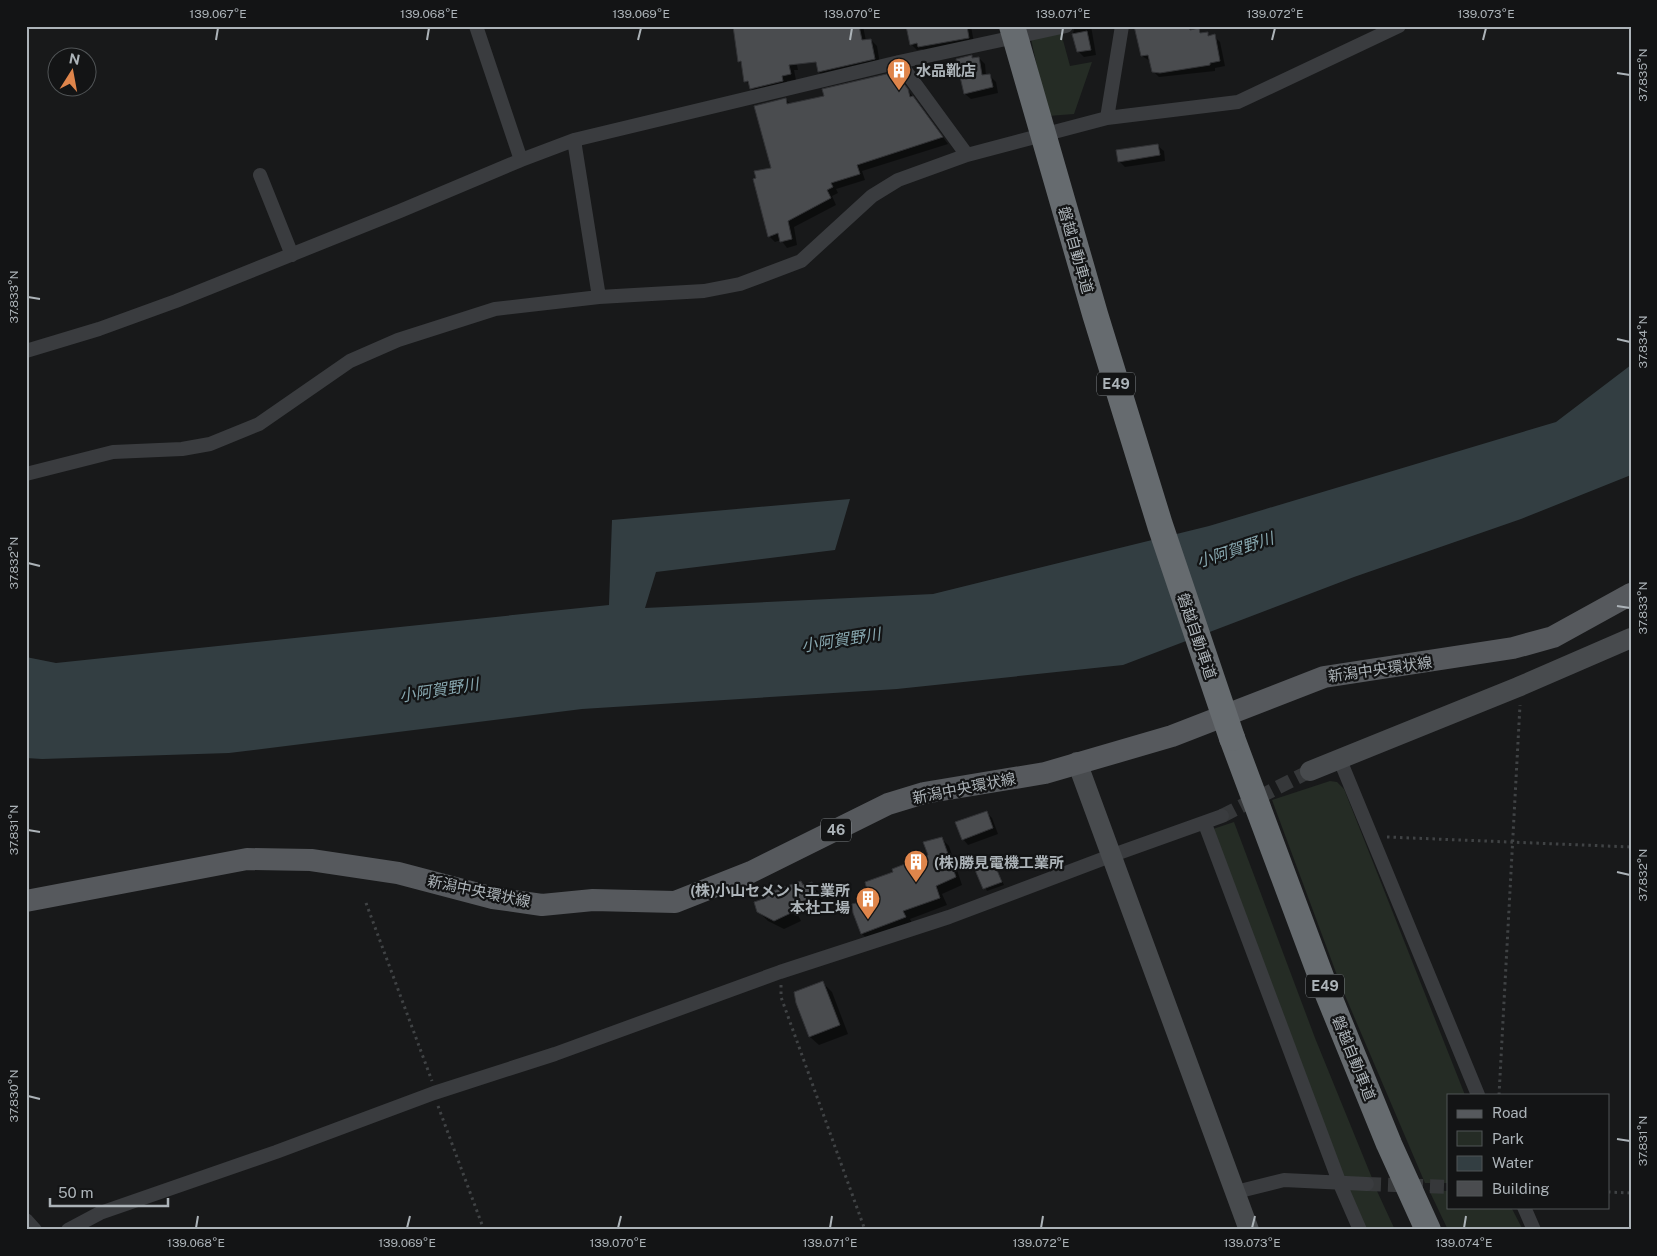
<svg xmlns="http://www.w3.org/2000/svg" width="1657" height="1256" font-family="'Public Sans','Noto Sans JP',sans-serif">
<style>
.green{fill:#252c25}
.water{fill:#333e42}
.shadow{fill:#0007}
.building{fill:#4a4c4f;stroke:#323336}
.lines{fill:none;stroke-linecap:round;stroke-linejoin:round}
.street-tunnel{stroke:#36383a;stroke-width:14;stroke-dasharray:14 7;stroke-linecap:butt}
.path{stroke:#404345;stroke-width:3;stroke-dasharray:2.5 4;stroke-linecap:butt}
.street{stroke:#3a3c3f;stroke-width:14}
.secondary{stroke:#484b4e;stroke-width:20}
.primary{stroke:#56595d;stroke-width:22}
.highway{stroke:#666b6f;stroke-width:26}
.highway-bridge{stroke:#666b6f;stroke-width:26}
.ticks{fill:none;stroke:#acb3b8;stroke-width:2}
.labels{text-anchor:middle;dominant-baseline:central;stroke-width:4.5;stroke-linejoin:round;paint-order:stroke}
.shield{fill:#131415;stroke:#7e8387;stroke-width:1}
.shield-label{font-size:14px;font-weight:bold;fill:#acb3b8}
.poi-label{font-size:15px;font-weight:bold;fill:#acb3b8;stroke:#131415;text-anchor:start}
.street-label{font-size:15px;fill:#acb3b8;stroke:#131415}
.water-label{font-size:16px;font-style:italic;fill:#87a7af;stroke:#131415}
.neatline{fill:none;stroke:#acb3b8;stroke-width:2}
.ticks-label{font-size:12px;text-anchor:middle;fill:#acb3b8}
</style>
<rect width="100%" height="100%" fill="#18191a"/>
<path class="green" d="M1061,33L1070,66L1092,62L1074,114L1048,116L1031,39Z
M1330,781L1337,782L1344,789L1465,1095H1448V1183H1425L1341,986L1272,800Z
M1234,822L1315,1038L1372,1178L1340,1177L1213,829Z
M1345,1187L1377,1191L1395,1230H1364Z
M1429,1190L1448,1191V1207H1511L1523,1230H1448Z"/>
<path class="water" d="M1631,365V475L1521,519L1354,577L1123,665L897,689L582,709L229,753L42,759L26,758V657L56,663L609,605L612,520L850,499L835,550L656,572L645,608L933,594L1209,526L1556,422Z"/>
<path class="shadow" d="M731,26L789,29L798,70H794L796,80L787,81L788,87L756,94L746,81L743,65L739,61L735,31Z
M810,26H863L866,41L871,40L877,46L880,64L825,78L819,72Z
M908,26H971L974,43L925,52L922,49L917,50L911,44Z
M1075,26H1091L1096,55L1084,57L1078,51L1073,33Z
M1139,26H1193L1194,30L1198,29L1203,34L1214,36L1220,42L1225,66L1215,68V71L1159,77L1153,71L1150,61L1142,56Z
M971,57L974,59L979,58L985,64L986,76H990L996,82L998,93L971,99L965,94Z
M895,73L948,144L862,171L865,180L836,189L838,193L832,196L836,205L794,227L797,245L787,248L781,240L775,242L769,236L773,169L786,99L791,105L808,109Z
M1158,146L1164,151L1165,161L1125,167L1119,161Z
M986,812L992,818L998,834L968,845L963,839Z
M941,838L949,846L962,885L942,894L947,905L910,919L913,925L870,941L862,934L854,912L895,873L929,856Z
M994,865L1004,885L987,891L977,871Z
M801,883L804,886L811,884L820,893L825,905L798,915L801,921L784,929L768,921L758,911L768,899Z
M823,983L832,992L848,1034L819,1045L810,1037L797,1003Z"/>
<path class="building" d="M733,26H859L862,40L871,39L875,59L818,72L816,62L789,65L791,74L782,76L783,81L750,89L748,81L744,82L741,61L738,62Z
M906,26H967L969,38L918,47L917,43L910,45Z
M1134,26H1189L1190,30L1199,28L1200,33L1208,32V36L1215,34L1220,61L1210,63V65L1160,73L1152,72L1148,55L1141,56Z
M1087,31L1091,50L1077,52L1072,34Z
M972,55V58L979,57L982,75L990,74L993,87L964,94L956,59Z
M895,72L908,89L910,97L913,96L943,137L857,165L860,174L831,183L833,187L827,190L831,198L788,221L792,239L780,242L778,233L768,237L753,179L756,178L754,171L771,168L754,106L786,98L787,104L824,96L822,89Z
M1158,144L1160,155L1118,162L1116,150Z
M987,811L993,828L962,840L955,822Z
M942,837L956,877L936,886L940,898L903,911L906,917L861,934L853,913L852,904L856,903L867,890L865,882L893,872L892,869L928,855L923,842Z
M994,863L1002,882L983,889L975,870Z
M801,881L803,885L812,882L817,896L790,906L793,912L774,921L757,912L754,902L766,898L765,894Z
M823,981L840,1025L809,1037L796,1003L794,992Z"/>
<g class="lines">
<path class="street-tunnel" d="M1222,816L1310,771
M1367,1184L1448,1187"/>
<path class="path" d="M1387,837L1631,847
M366,903L432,1081
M781,985V997L865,1230
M1499,1095L1520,705
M438,1106L484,1230
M1608,1192L1631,1193"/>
<path class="street" d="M476,26L521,160
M899,62L967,155
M1107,118L1122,26
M574,140L599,297
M260,175L292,255
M26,351L99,329L176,301L400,211L521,160L574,140L899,62L1066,26
M26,474L113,452L182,449L210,444L259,424L350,361L398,340L495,309L599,297L704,291L740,284L801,261L872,196L898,180L967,155L1107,118L1238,102L1399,26
M1340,760L1478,1095
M1205,824L1340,1184L1360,1230
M1236,1192L1284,1180L1367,1184
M1524,1207L1534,1230
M26,1220L35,1230
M68,1230L100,1213L276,1152L434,1093L555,1054L780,972L949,917L1113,855L1222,816"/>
<path class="secondary" d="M1077,762L1249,1230
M1310,771L1518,687L1631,638"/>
<path class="primary" d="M26,901L247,859L311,860L398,873L493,898L542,905L593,900L675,902L751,872L888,804L924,793L1045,773L1172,736L1324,677L1513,648L1553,637L1631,594"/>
<path class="highway" d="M1232,738L1323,982L1389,1144L1428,1230"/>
<path class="highway-bridge" d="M1012,26L1095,314L1160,525L1232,738"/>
</g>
<path class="ticks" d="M216,40L218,28M427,40L429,28M638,40L641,28M850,40L852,28M1061,40L1063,28M1272,40L1275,28M1483,40L1486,28M1617,73L1630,75M28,297L40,299M1617,339L1630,342M28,563L40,566M1617,606L1630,608M28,830L40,832M1617,872L1630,875M28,1096L40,1099M1617,1139L1630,1141M196,1228L198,1216M407,1228L410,1216M618,1228L621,1216M830,1228L832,1216M1041,1228L1043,1216M1252,1228L1255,1216M1464,1228L1466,1216"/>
<defs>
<symbol id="building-pin" viewBox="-11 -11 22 30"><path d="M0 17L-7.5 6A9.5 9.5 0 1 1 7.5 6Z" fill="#df854b" stroke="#131415"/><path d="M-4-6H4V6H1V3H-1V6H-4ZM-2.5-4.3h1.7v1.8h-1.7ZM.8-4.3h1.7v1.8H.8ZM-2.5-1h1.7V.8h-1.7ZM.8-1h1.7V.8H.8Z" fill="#fff"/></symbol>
</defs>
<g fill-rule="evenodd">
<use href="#building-pin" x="885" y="56" width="28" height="38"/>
<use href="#building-pin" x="902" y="848" width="28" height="38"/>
<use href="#building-pin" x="854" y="885" width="28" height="38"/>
</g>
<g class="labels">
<g class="shield">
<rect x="1097" y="372.5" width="38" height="23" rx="4"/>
<rect x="821" y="818.5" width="30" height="23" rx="4"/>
<rect x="1306" y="974.5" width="38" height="23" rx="4"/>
</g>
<g class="shield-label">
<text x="1116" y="384">E49</text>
<text x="836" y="830">46</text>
<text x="1325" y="986">E49</text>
</g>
<g class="poi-label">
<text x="916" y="70">水品靴店</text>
<text x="934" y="862">(株)勝見電機工業所</text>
<text x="850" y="890" text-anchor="end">(株)小山セメント工業所<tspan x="850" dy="17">本社工場</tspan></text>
</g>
<g class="street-label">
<text transform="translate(1076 250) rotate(74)">磐越自動車道</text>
<text transform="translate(1197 636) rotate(71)">磐越自動車道</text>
<text transform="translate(1380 669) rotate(-8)">新潟中央環状線</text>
<text transform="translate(964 788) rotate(-11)">新潟中央環状線</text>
<text transform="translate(479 891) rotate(12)">新潟中央環状線</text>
<text transform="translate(1354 1058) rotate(68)">磐越自動車道</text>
</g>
<g class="water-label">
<text transform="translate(1235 550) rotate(-18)">小阿賀野川</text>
<text transform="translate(841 640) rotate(-9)">小阿賀野川</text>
<text transform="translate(439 690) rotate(-9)">小阿賀野川</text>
</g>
</g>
<rect width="1657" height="1256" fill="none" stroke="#131415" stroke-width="55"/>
<rect x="1447" y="1094" width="162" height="115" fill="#131415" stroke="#505456"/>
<rect x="1457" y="1110" width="25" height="8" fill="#56595d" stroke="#505456"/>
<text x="1492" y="1118" font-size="15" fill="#acb3b8">Road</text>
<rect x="1457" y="1131" width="25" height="15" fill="#252c25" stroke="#505456"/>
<text x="1492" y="1144" font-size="15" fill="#acb3b8">Park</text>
<rect x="1457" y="1156" width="25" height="15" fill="#333e42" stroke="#505456"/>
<text x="1492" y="1168" font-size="15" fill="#acb3b8">Water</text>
<rect x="1457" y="1181" width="25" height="15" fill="#4a4c4f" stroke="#505456"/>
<text x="1492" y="1194" font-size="15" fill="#acb3b8">Building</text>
<g transform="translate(72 72) rotate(11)"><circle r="24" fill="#131415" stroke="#505456"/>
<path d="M0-4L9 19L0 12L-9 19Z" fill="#df854b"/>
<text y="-8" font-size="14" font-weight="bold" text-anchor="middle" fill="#acb3b8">N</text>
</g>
<path d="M50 1198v8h118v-8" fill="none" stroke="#acb3b8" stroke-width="2.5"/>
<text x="58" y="1198" font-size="15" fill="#acb3b8" stroke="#131415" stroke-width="4" paint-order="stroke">50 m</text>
<rect x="28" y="28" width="1602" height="1200" class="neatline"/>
<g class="ticks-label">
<text x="218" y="18">139.067°E</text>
<text x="429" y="18">139.068°E</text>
<text x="641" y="18">139.069°E</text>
<text x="852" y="18">139.070°E</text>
<text x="1063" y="18">139.071°E</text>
<text x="1275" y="18">139.072°E</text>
<text x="1486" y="18">139.073°E</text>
<text transform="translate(1643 75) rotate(-90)" y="4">37.835°N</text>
<text transform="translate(14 297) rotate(-90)" y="4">37.833°N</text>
<text transform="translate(1643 342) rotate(-90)" y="4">37.834°N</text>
<text transform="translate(14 563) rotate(-90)" y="4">37.832°N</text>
<text transform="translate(1643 608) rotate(-90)" y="4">37.833°N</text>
<text transform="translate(14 830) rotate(-90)" y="4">37.831°N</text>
<text transform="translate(1643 875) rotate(-90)" y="4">37.832°N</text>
<text transform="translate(14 1096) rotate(-90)" y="4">37.830°N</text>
<text transform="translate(1643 1141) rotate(-90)" y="4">37.831°N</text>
<text x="196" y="1247">139.068°E</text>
<text x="407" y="1247">139.069°E</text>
<text x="618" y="1247">139.070°E</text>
<text x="830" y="1247">139.071°E</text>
<text x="1041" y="1247">139.072°E</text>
<text x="1252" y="1247">139.073°E</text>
<text x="1464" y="1247">139.074°E</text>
</g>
</svg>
